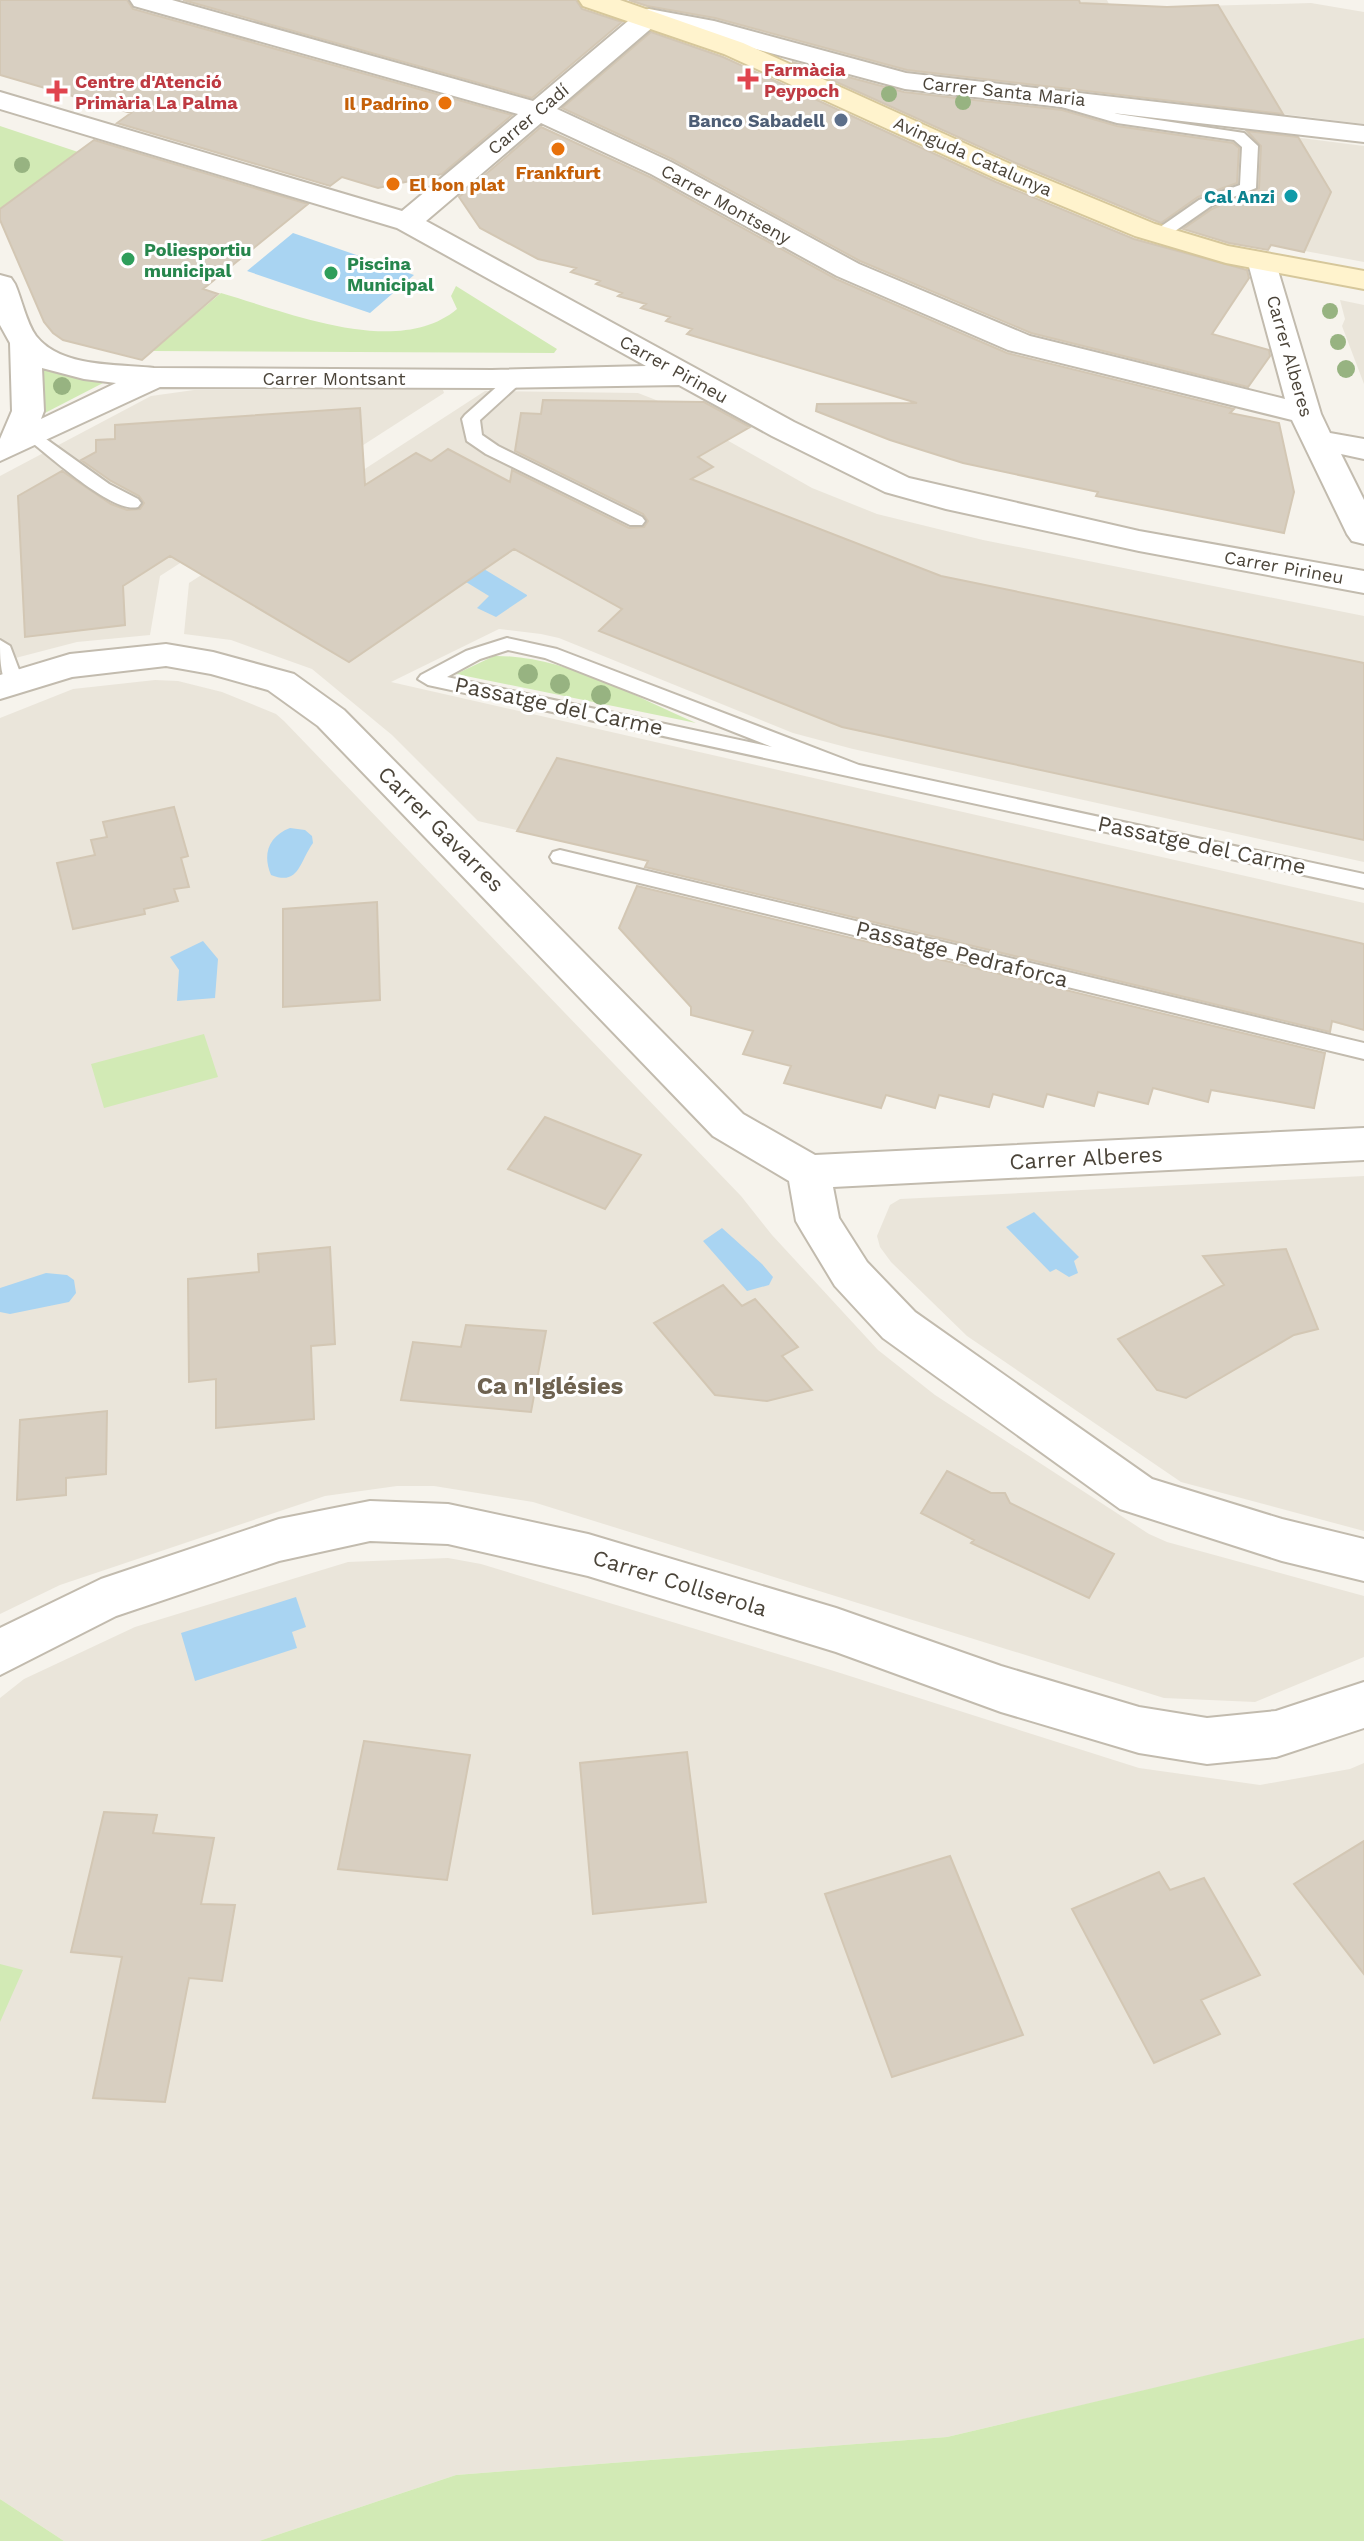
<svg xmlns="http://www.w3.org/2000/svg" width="1364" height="2541" font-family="'Work Sans',sans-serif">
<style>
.residential{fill:#eae5da}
.green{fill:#d2eab5}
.water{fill:#a9d4f2}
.building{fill:#d8cfc1;stroke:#d3c7b4;stroke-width:2}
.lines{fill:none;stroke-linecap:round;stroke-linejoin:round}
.lane-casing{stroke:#c2bbae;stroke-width:4}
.street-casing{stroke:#c2bbae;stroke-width:4}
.secondary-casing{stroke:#d6c79b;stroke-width:4}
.lane{fill:#fff;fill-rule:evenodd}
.street{fill:#fff;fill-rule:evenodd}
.secondary{fill:#fff3cd;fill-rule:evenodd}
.tree{fill:#97b381}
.health-dot{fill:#e0444e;stroke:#fff;stroke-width:3}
.food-dot{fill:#e8710a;stroke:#fff;stroke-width:3}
.service-dot{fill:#5c6f8a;stroke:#fff;stroke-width:3}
.culture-dot{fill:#0f9aa8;stroke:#fff;stroke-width:3}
.leisure-dot{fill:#2e9e5b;stroke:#fff;stroke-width:3}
.labels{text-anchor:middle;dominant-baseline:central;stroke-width:6;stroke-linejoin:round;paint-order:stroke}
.far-health-label{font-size:18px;font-weight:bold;fill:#be3a42;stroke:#fff;text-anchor:start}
.far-street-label{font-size:18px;fill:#4b4439;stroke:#fff}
.far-food-label{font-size:18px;font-weight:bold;fill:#c56008;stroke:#fff;text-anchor:end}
.far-service-label{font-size:18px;font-weight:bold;fill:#4e5e75;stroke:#fff;text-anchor:end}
.far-culture-label{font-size:18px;font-weight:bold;fill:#0d838f;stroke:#fff;text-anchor:end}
.far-leisure-label{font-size:18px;font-weight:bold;fill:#27864d;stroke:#fff;text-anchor:start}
.street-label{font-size:22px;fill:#4b4439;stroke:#fff}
.neighbourhood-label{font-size:24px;font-weight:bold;fill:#6e6250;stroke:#fff}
</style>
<rect width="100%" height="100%" fill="#f6f3ec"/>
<path class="residential" d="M639,0H1107L1109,4L1167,7L1311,3L1364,12V124L1113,93L913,76Z
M993,99L1364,146V262L1236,238L1189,224L1123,201L954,126Z
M1340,300L1364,305V384L1342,326L1345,319Z
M194,390H443L444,393L160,576L150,635L77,642L0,662V476L151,396Z
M485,391L638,393L656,400L812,488L877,514L983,540L1364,616V862L853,749L793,733L559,638L541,634L499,629L391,682L1364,903V1030L478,821L392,735L312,669L231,640L184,634L189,583Z
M155,680L178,681L222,692L276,714L284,721L741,1196L772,1235L878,1350L935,1395L1149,1534L1167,1542L1364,1596V1657L1255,1702L1164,1698L533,1502L434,1486H397L325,1496L60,1585L0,1614V718L73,689Z
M1364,1176V1531L1181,1482L967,1336L891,1262L880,1247L877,1236L890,1205L900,1199Z
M448,1558L481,1564L834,1671L1139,1768L1260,1785L1350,1769L1364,1763V2339L947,2437L456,2475L259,2541H64L0,2499V1698L24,1679L135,1627L348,1562Z"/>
<path class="green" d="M0,126L78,152L0,209Z
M456,286L557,349L554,353L152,351L221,293C287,312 398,359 457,309L451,296Z
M39,364L103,383L41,415Z
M494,656C563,655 633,696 696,723L456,674Z
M204,1034L218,1077L104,1108L91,1064Z
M0,1964L23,1970L0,2022Z
M1364,2338V2541H259L456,2475L947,2437Z
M0,2499L64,2541H0Z"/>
<path class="water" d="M293,233L414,275L370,313L247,271Z
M464,557L527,595V596L496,617L477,608L489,596L443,568Z
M290,828L305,830L312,836L313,843C299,863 299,886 271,875C262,854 269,836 290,828Z
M203,941L218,959L215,998L177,1001L179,970L170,957Z
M1034,1212L1079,1257L1074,1261L1078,1273L1069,1277L1056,1269L1050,1272L1006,1227Z
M722,1228L762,1264L773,1277L769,1285L747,1291L703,1241Z
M46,1273L67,1275L74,1280L76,1293L69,1302L10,1314L0,1312V1288Z
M296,1597L306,1627L292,1632L297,1648L195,1681L181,1633Z"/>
<path class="building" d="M0,0H127L133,9L512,115L442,174L378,188L342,177L330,186L117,123L131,113L0,75Z
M183,0H576L582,9L622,22L532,98Z
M629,0H1079L1080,3L1167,7L1218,5L1283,114L907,70L715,18L647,6Z
M651,32L723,57L996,182L1134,239L1247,270L1249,278L1212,334L1269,350L1270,356L1248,387L1031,333L860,261L672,159L562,108Z
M792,62L904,92L1062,110L1117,126L1233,143L1239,148L1237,183L1198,197L1161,223L1018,164Z
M541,127L650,177L836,279L1007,353L1234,409L1230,413L1279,423L1294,492L1284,533L1096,496L1098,492L963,463L890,440L816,411L817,404L917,403L687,334L692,329L666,321L670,317L641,308L646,304L618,296L622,293L596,284L600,281L571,272L576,268L538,259L480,228L459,197Z
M1247,131L1298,137L1331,192L1304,252L1271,245L1268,250L1229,243L1183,229L1212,209L1259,188L1261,146Z
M94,140L308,204L203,289L218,294L142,360L63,340L53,333L44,322L0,220V209Z
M543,400L704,402L750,427L698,457L713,467L691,479L941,576L1364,663V840L842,727L599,631L622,609L514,549L349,662L170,556L123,586L125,625L25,637L18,496L62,471L111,504L127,510L140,509L144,503L139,496L111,481L81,460L96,452V440L115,439V425L360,408L365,485L416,453L431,461L448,449L510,482L512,470L629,528L644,527L648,521L643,514L515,451L521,413L541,414Z
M557,758L1364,944V1030L1332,1021L1330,1032L645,867L648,861L517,831Z
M174,807L188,856L181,858L189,887L174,889L178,901L144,909L145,914L73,929L57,863L95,855L91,840L107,837L103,822Z
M637,886L1325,1053L1314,1108L1211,1090L1208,1102L1153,1088L1148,1104L1098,1092L1094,1106L1047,1094L1043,1107L993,1094L989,1107L939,1095L935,1108L886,1095L881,1108L784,1083L791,1066L743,1054L753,1031L691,1015V1007L619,928Z
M377,902L380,1000L283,1007V909Z
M545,1117L641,1155L605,1209L508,1169Z
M330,1247L335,1344L311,1346L314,1419L216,1428V1379L189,1382L188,1279L259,1272L258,1254Z
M1286,1249L1318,1329L1294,1335L1186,1398L1157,1390L1118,1339L1224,1285L1203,1256Z
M723,1285L742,1306L755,1299L798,1347L782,1356L812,1390L767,1401L715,1395L654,1323Z
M466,1325L546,1331L531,1412L401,1400L413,1342L461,1347Z
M107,1411L106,1474L66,1478V1495L17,1500L20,1420Z
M947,1471L991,1493H1005L1010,1503L1114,1554L1089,1598L971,1543L974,1540L921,1513Z
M364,1741L470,1755L447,1880L338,1869Z
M687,1752L706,1902L593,1914L580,1763Z
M104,1812L157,1815L153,1833L214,1838L201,1904L235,1905L222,1981L189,1978L165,2102L93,2098L122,1957L71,1952Z
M1364,1841V1974L1294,1884Z
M950,1856L1023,2035L892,2077L825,1894Z
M1159,1872L1170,1890L1204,1878L1260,1975L1201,2000L1220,2034L1154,2063L1072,1909Z"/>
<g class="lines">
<defs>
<path id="lane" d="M1053,95L1118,114L1244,133L1258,146L1256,188L1211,206L1165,238H1153V232L1199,200L1240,185L1242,147L1234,140L1117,123L1048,103L1045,100Z
M516,374L525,379L480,420L482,435L498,446L642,517L645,521L642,525H630L486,454L467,441L462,419L465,415L510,375Z
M32,429L109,484L138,499L141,503L138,507C112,514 48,454 26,438L23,434Z
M507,638L557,649L859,765L1364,874V888L428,685L418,679L421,675L466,651ZM508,650L545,658L772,747L447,677L480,659Z
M0,640L10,646L24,683L21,687H7C0,672 0,657 0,640Z
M560,850L1364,1043V1059L553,862L550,857L553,852Z"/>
<path id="street" d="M130,0H172L533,101L640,11L649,9L714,21L906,73L1364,126V142L905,89L711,37L654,26L557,109L671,162L859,264L1030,336L1285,399L1248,263L1252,257L1263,254L1274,257L1321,414L1330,433L1364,439V459L1341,454L1364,500V544L1352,541L1347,534L1292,420L1008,350L837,276L651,174L541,123L426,221L794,422L909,478L1139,531L1364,571V593L1139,551L946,509L885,492L772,436L679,385L492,388L160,387L0,461V439L12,411L10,343L0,325V275L11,278L15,284C22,300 26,322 36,336C61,368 118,364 154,368L492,370L646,366L397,228L0,109V92L402,211L518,114L134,6ZM42,368L84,379L116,383L41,419L44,411Z
M166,644L213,652L294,674L344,710L743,1114L815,1155L1364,1128V1160L833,1187L839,1218L867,1262L915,1312L1152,1479L1282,1519L1364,1539V1581L1282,1561L1120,1509L883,1338L835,1286L803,1233L796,1221L789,1181L713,1136L318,726L268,690L211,674L166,666L72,677L0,699V675L70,654Z
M370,1501L448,1504L588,1534L836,1608L1001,1666L1139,1707L1207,1718L1276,1711L1364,1682V1728L1276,1757L1207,1764L1139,1753L1001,1712L836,1652L588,1576L448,1544L370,1541L279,1561L116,1616L0,1675V1628L101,1579L279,1519Z"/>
<path id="secondary" d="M579,0H620L743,43L1017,167L1155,224L1228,246L1364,271V289L1226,263L1135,236L997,179L724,54L583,6Z"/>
</defs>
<use href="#lane" class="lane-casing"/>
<use href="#street" class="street-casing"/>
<use href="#secondary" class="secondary-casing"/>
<use href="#lane" class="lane"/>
<use href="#street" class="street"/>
<use href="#secondary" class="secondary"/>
</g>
<g class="tree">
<circle cx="889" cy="94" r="8"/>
<circle cx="963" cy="102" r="8"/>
<circle cx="22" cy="165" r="8"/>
<circle cx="1330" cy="311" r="8"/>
<circle cx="1338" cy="342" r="8"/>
<circle cx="1346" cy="369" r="9"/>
<circle cx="62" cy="386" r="9"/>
<circle cx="528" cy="674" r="10"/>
<circle cx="560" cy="684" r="10"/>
<circle cx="601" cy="695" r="10"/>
</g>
<g class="health-dot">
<path d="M744 67h8v8h8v8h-8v8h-8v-8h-8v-8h8z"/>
<path d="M53 79h8v8h8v8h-8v8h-8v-8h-8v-8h8z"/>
</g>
<g class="food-dot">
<circle cx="445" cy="103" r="8"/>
<circle cx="558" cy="149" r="8"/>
<circle cx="393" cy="184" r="8"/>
</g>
<circle class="service-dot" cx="841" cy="120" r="8"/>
<circle class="culture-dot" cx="1291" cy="196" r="8"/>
<g class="leisure-dot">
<circle cx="128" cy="259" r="8"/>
<circle cx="331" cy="273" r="8"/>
</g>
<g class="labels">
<g class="far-health-label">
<text x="764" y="69">Farmàcia<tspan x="764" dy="21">Peypoch</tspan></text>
<text x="75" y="81">Centre d'Atenció<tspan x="75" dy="21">Primària La Palma</tspan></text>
</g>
<g class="far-street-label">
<text transform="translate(1004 91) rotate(6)">Carrer Santa Maria</text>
<text transform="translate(528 119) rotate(-40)">Carrer Cadí</text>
<text transform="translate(973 156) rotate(24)">Avinguda Catalunya</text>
<text transform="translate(726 204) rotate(29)">Carrer Montseny</text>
<text transform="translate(1290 356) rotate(74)">Carrer Alberes</text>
<text transform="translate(674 369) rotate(29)">Carrer Pirineu</text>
<text x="334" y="378">Carrer Montsant</text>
<text transform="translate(1284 567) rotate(10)">Carrer Pirineu</text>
</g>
<g class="far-food-label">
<text x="429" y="103">Il Padrino</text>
<text x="558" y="172" text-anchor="middle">Frankfurt</text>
<text x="409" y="184" text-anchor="start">El bon plat</text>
</g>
<g class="far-service-label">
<text x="825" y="120">Banco Sabadell</text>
</g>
<g class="far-culture-label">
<text x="1275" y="196">Cal Anzi</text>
</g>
<g class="far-leisure-label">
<text x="144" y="249">Poliesportiu<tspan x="144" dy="21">municipal</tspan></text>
<text x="347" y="263">Piscina<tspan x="347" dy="21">Municipal</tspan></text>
</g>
<g class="street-label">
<text transform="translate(559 706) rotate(12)">Passatge del Carme</text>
<text transform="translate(441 829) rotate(45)">Carrer Gavarres</text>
<text transform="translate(1202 845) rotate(12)">Passatge del Carme</text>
<text transform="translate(962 954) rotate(14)">Passatge Pedraforca</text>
<text transform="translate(1086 1158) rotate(-3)">Carrer Alberes</text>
<text transform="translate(680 1583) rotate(17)">Carrer Collserola</text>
</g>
<g class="neighbourhood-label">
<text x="550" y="1386">Ca n'Iglésies</text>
</g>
</g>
</svg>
